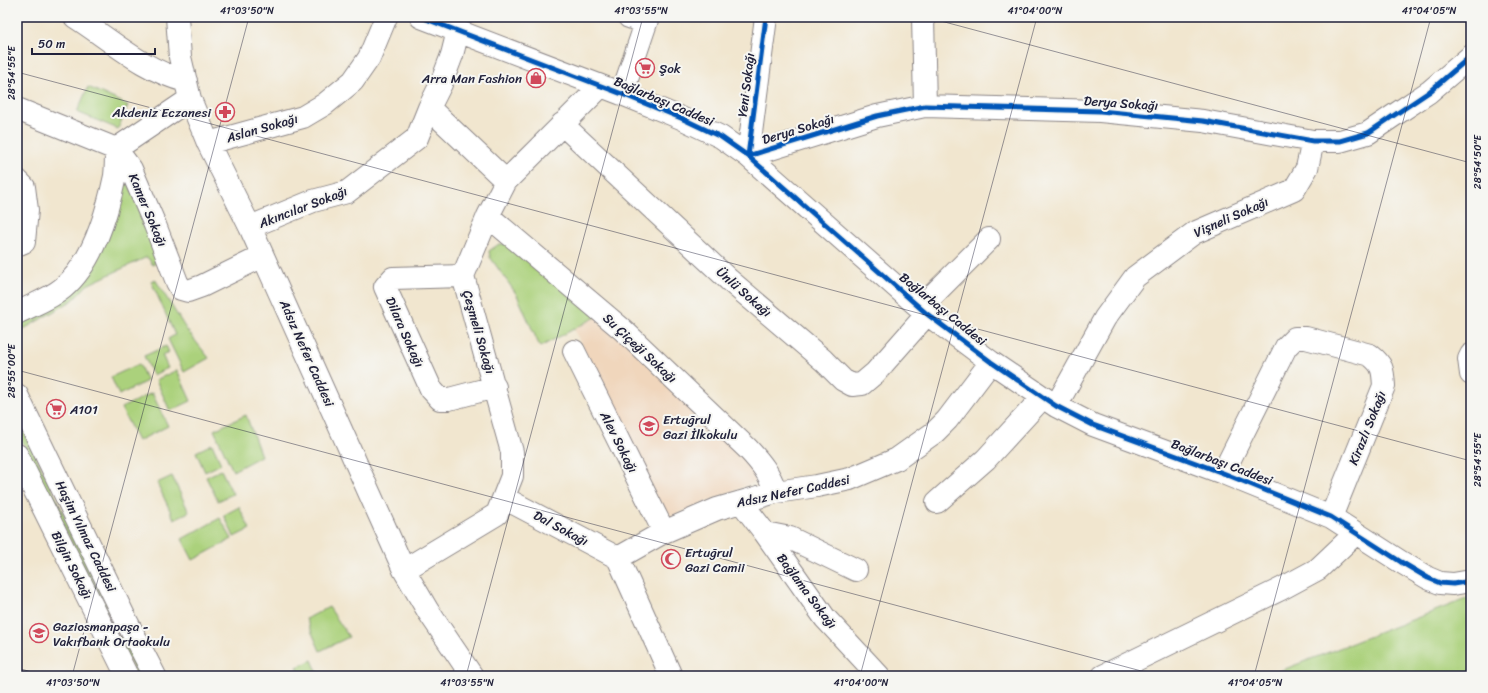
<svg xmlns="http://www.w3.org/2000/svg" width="1488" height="693" font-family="Sriracha,sans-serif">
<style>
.built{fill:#f0d6bc}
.green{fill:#abd17b;stroke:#667a5b}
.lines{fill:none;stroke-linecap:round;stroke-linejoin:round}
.minor-casing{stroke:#8a8485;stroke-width:24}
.minor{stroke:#fff;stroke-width:22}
.cycleway-casing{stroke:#f6f6f2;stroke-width:8}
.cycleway{stroke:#0057b8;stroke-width:5}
.ticks{fill:none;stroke:#22223b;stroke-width:1;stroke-opacity:0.45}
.labels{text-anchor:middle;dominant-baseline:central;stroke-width:4;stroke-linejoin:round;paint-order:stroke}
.poi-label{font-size:13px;fill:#22223b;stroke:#f6f6f2;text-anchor:start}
.street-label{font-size:13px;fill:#22223b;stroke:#f6f6f2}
.neatline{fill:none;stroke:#22223b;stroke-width:1.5}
.ticks-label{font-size:10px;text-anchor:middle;fill:#22223b}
</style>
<rect width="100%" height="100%" fill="#f6f6f2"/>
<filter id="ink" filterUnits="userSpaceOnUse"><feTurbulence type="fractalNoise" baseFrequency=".025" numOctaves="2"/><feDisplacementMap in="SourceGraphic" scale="8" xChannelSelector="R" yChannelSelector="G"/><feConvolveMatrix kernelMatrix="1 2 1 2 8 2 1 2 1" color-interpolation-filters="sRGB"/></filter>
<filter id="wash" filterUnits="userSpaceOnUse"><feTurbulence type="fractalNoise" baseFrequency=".012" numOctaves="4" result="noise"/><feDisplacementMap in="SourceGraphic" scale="16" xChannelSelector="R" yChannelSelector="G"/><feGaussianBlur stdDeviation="0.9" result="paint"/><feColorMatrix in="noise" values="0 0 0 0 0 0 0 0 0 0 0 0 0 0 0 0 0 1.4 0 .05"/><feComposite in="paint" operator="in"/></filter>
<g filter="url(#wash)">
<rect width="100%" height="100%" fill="#f1e6cf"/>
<path class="built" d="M600,315L755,470V482L666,518L574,329Z"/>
<path class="green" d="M88,87L128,105L118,129L77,112Z
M125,175L161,259L153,265L147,257L87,285L73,300L17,333V319L73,280Z
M499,244H507L600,315L540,347L517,295L490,257L489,251Z
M155,279L186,329L209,358L184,372L168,339L175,335L151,281Z
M166,346L169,352L162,355L168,368L153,375L144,356Z
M139,364L147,381L119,395L111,377Z
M177,370L191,401L170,411L156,380Z
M152,393L168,426L138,441L121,408Z
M246,415L261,456L233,471L214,430Z
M17,418L111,611L106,614L17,430Z
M212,444L221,464L205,472L196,452Z
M221,470L233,494L218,501L206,477Z
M172,476L189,512L174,519L157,483Z
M239,507L250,529L234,537L224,515Z
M220,518L232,539L193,560L182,539Z
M1471,597V676H1267Z
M329,607L349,637L320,651L306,619Z
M123,636L143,676H137L118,638Z
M312,660L319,676H301L297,667Z"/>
</g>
<g filter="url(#ink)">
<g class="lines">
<defs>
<path id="minor" d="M75,17C111,40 144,71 186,81
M177,17L180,57L190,99L208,143L250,227L404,570L428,611L472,676
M421,17L622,94L681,118L721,137L748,156L927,314L991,362L1056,406L1093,425L1223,473L1331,517L1401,562L1428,578L1440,583L1453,584L1471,581
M629,17L646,23
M766,17L748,156L877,116L925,106L1100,111L1203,121L1313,141H1340L1368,133L1393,116L1429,92L1471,56
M923,17L925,106
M622,94L648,17
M429,108L506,181
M17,109L116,149L131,169L155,225L177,282L181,289L188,291L202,286L263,256
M562,124L729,280L823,360L843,380L852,385L862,384L875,373L927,314
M208,143L303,117L325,104L353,81L369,58L386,17
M17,180L24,187L27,210L24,242L17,245
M488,216L623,330L748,449C762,464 769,473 776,492
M250,227L313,201L347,192L417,138L429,108L441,84L452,55L458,31
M463,276L393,278L385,287L431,389L440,399H449L495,387
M920,308L989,239
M17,313C32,305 50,299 63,288C93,263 107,214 115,176C116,167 116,157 116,149L190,99
M574,351L664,532
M1471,355L1469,359L1471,374
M17,395L126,620L155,676
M1056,406L1105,318L1135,277L1194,233L1294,190L1307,168L1313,141
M17,455L127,676
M1223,473L1286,347L1295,338H1306L1370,355C1383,365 1383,370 1384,386L1331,517
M504,498L618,558
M741,502L765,533L825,618L879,676
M937,502L986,459L1043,397
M765,533L790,538L856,570
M618,558L664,532L717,509L776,492L817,486L850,479L897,459L935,432L947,420L991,362
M618,558L671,676
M404,570L497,514L512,476V452L463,276L488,216L506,181L601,86
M1103,676L1281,589L1318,569L1356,533"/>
</defs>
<use href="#minor" class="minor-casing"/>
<use href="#minor" class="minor"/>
<defs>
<path id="cycleway" d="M421,17L622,94L681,118L721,137L748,156L927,314L991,362L1056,406L1093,425L1223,473L1331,517L1401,562L1428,578L1440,583L1453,584L1471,581
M766,17L748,156L877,116L925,106L1100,111L1203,121L1313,141H1340L1368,133L1393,116L1429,92L1471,56"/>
</defs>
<use href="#cycleway" class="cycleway-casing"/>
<use href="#cycleway" class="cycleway"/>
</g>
</g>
<path class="ticks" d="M926,17L1471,163M17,72L1471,461M17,370L1160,676M17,668L47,676M72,676L249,17M466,676L643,17M860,676L1037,17M1254,676L1431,17"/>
<defs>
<symbol id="supermarket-ring" viewBox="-11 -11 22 22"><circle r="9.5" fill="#f6f6f2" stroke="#d1495b" stroke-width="1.5"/><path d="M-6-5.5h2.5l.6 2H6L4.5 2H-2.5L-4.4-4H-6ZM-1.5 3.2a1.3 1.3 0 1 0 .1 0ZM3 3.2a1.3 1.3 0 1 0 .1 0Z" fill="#d1495b"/></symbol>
<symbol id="shop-ring" viewBox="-11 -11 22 22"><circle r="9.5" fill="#f6f6f2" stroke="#d1495b" stroke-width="1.5"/><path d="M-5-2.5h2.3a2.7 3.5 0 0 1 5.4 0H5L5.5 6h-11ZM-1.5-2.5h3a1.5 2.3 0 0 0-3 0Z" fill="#d1495b"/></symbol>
<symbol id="pharmacy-ring" viewBox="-11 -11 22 22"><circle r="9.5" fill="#f6f6f2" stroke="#d1495b" stroke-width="1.5"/><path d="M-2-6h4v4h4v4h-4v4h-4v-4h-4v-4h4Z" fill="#d1495b"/></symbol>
<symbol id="school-ring" viewBox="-11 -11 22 22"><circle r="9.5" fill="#f6f6f2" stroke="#d1495b" stroke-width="1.5"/><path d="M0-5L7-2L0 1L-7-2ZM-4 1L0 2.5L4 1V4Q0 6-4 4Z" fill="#d1495b"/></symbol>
<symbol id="mosque-ring" viewBox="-11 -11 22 22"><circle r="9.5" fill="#f6f6f2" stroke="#d1495b" stroke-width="1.5"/><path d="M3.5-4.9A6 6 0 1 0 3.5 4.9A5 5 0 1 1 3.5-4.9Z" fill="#d1495b"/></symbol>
</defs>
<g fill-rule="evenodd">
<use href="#supermarket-ring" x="634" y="57" width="22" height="22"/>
<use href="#shop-ring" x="525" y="67" width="22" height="22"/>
<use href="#pharmacy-ring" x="214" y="101" width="22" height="22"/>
<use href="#supermarket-ring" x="45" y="398" width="22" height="22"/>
<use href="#school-ring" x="638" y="415" width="22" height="22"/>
<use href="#mosque-ring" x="660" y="548" width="22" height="22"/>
<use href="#school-ring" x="28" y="622" width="22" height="22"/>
</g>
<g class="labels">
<g class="poi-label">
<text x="659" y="68">Şok</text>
<text x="522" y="78" text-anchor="end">Arra Man Fashion</text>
<text x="211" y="112" text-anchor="end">Akdeniz Eczanesi</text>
<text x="70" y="409">A101</text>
<text x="663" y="419">Ertuğrul<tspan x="663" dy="15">Gazi İlkokulu</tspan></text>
<text x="685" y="552">Ertuğrul<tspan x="685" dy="15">Gazi Camii</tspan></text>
<text x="53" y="626">Gaziosmanpaşa -<tspan x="53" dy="15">Vakıfbank Ortaokulu</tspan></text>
</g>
<g class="street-label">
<text transform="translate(746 85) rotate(-83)">Yeni Sokağı</text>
<text transform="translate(664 101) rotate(23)">Bağlarbaşı Caddesi</text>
<text transform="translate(1121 103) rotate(4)">Derya Sokağı</text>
<text transform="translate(262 128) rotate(-16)">Aslan Sokağı</text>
<text transform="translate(798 129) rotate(-17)">Derya Sokağı</text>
<text transform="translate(303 207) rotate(-21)">Akıncılar Sokağı</text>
<text transform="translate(148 210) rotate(67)">Kamer Sokağı</text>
<text transform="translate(1231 217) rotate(-24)">Vişneli Sokağı</text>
<text transform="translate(744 292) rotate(41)">Ünlü Sokağı</text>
<text transform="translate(943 309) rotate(39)">Bağlarbaşı Caddesi</text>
<text transform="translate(405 332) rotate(66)">Dilara Sokağı</text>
<text transform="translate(479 332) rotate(74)">Çeşmeli Sokağı</text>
<text transform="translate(640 348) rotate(43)">Su Çiçeği Sokağı</text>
<text transform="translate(307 353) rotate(66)">Adsız Nefer Caddesi</text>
<text transform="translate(1367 428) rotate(-68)">Kirazlı Sokağı</text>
<text transform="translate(619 442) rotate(63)">Alev Sokağı</text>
<text transform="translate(1222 462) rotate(21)">Bağlarbaşı Caddesi</text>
<text transform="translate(793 491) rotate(-12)">Adsız Nefer Caddesi</text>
<text transform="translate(561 528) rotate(28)">Dal Sokağı</text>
<text transform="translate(86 536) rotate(64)">Haşim Yılmaz Caddesi</text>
<text transform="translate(72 565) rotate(63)">Bilgin Sokağı</text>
<text transform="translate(807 591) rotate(53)">Bağlama Sokağı</text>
</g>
</g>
<rect width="1488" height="693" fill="none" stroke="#f6f6f2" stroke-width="44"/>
<path d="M32 48v6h123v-6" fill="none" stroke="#22223b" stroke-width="2"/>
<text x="38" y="48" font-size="12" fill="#22223b" stroke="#f6f6f2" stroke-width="3" paint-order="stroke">50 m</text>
<rect x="22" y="22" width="1444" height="649" class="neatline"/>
<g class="ticks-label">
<text x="247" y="14">41°03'50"N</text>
<text x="641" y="14">41°03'55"N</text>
<text x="1035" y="14">41°04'00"N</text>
<text x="1429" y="14">41°04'05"N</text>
<text transform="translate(11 73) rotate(-90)" y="4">28°54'55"E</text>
<text transform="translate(1477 162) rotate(-90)" y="4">28°54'50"E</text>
<text transform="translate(11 371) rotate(-90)" y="4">28°55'00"E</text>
<text transform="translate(1477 460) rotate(-90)" y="4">28°54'55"E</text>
<text x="73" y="686">41°03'50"N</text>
<text x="467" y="686">41°03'55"N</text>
<text x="861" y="686">41°04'00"N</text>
<text x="1255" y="686">41°04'05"N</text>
</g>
</svg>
